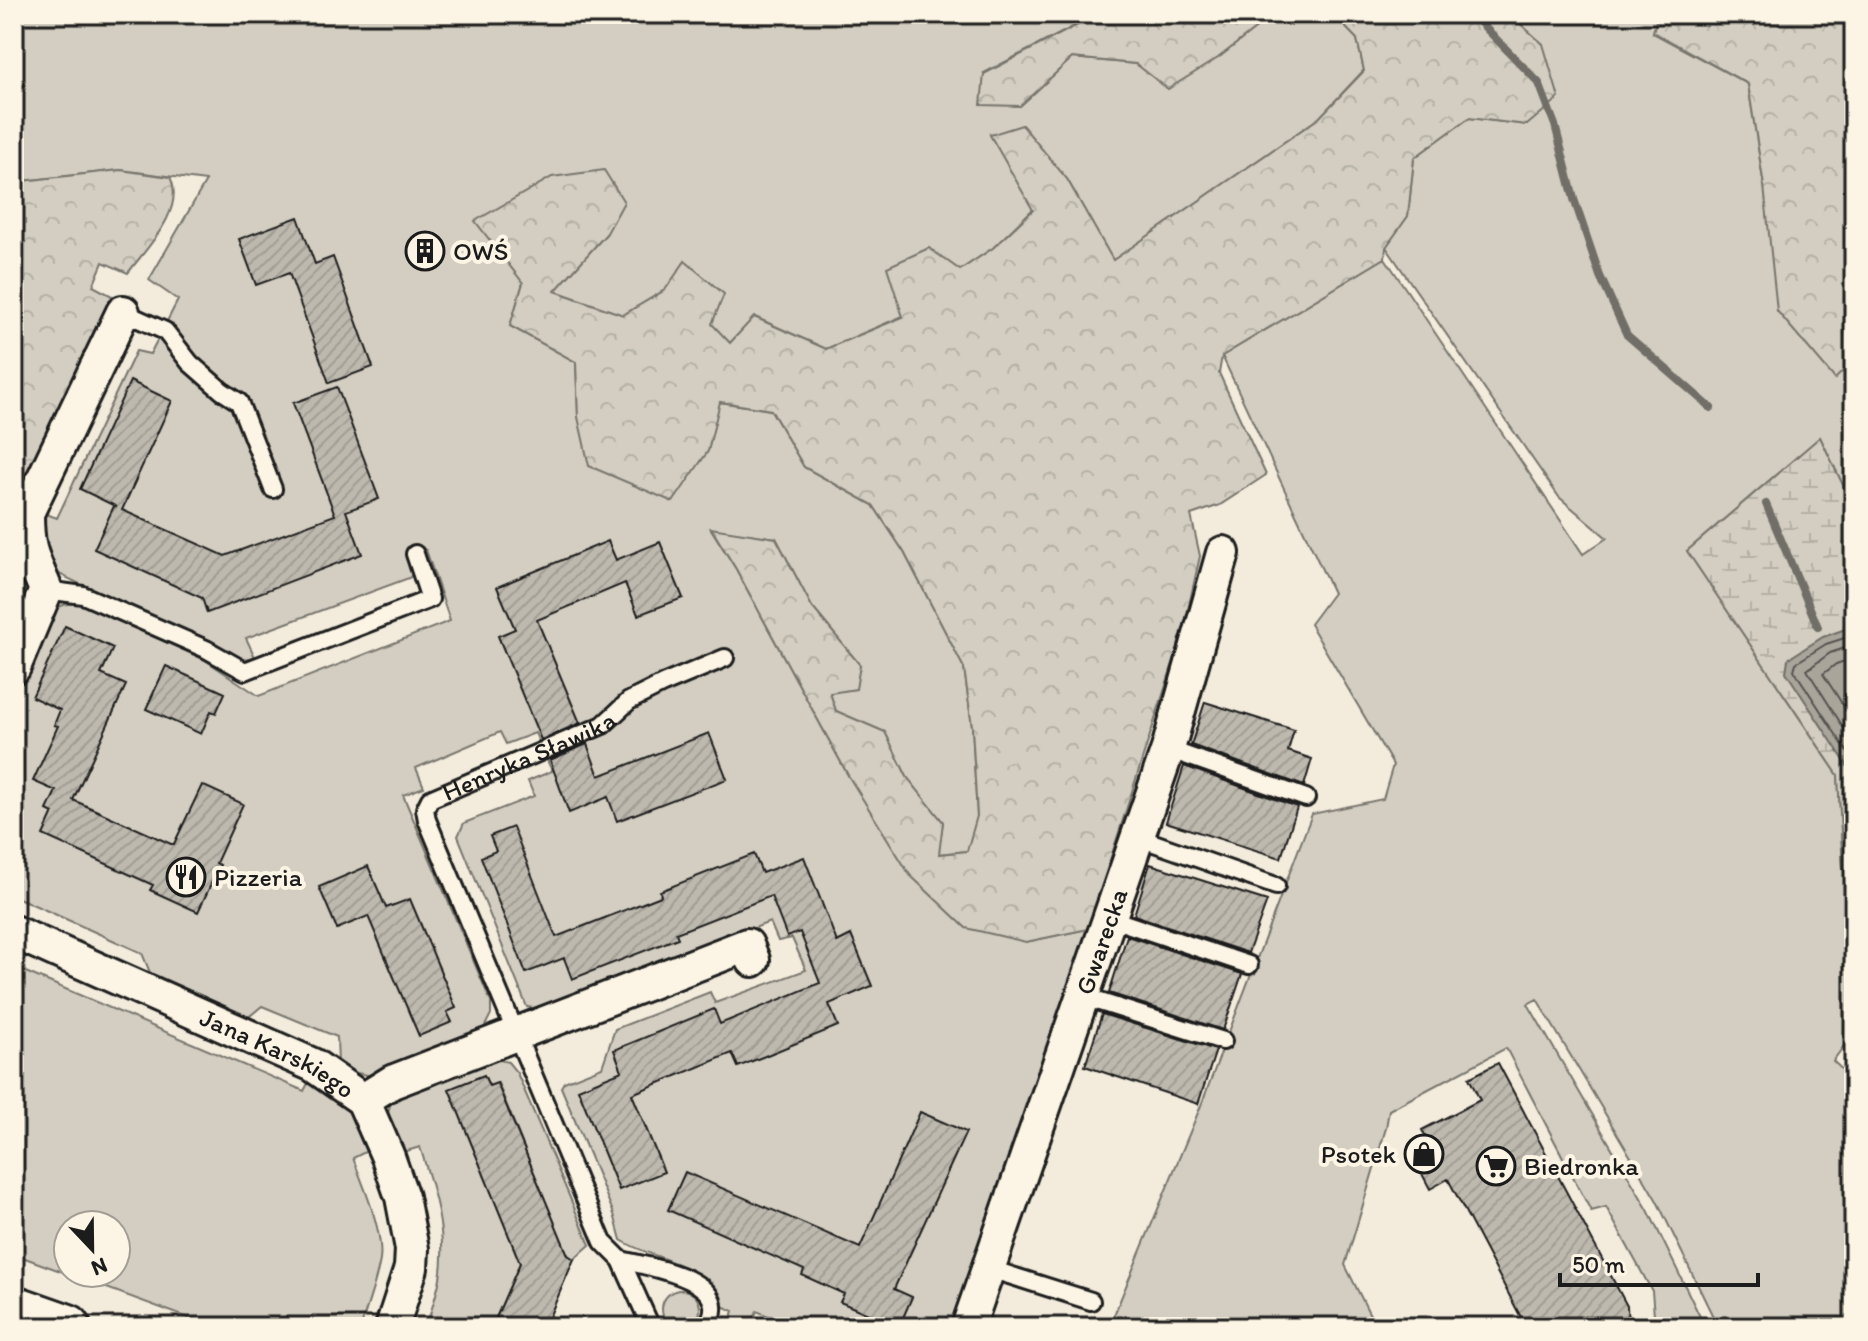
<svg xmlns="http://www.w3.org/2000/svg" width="1868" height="1341" font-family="Itim,sans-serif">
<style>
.green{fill:#d3cec1;stroke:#78756e;stroke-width:2;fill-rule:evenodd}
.forest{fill:url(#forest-crowns);stroke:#78756e;stroke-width:2}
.wetland{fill:url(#wetland-marsh);stroke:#78756e;stroke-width:2}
.water{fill:#aaa59b;stroke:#716e68;stroke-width:2}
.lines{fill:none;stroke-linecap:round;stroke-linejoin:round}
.shore{stroke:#55534f;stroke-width:2}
.stream{stroke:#716e68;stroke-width:8}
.building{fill:url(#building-hatch);stroke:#1c1c1c;stroke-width:2}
.lane-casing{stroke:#1c1c1c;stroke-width:22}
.street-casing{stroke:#1c1c1c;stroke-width:38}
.secondary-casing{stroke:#1c1c1c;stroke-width:50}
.lane{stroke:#fcf5e5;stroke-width:16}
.street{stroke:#fcf5e5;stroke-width:32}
.secondary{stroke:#fcf5e5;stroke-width:44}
.labels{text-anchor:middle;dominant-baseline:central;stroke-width:8;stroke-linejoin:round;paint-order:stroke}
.poi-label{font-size:26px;fill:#1c1c1c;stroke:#fcf5e5;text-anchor:start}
.street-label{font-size:26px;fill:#1c1c1c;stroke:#fcf5e5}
</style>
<defs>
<pattern id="forest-crowns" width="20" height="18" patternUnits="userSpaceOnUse" patternTransform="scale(2)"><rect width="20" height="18" fill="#d3cec1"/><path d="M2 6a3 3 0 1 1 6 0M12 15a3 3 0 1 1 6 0" fill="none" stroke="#b5b0a5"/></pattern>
<pattern id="wetland-marsh" width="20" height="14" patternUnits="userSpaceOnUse" patternTransform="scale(2)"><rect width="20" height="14" fill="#d3cec1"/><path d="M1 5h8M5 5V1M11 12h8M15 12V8" fill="none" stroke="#b5b0a5"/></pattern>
<pattern id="building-hatch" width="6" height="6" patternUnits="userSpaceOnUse" patternTransform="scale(2)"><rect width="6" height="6" fill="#beb9ae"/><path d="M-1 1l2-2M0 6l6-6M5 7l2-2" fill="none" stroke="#a39e95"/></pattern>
</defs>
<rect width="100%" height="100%" fill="#f3ecdd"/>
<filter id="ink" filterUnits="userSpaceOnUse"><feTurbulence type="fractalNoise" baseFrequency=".0125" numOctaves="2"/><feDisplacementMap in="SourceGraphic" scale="16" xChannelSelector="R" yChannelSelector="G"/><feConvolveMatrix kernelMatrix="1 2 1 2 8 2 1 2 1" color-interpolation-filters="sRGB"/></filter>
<g filter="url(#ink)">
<path class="green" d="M14,14H1106L1086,20L984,73L1020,106L1072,58L1136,64L1218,58L1274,14H1333L1357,39L1364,70L1319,118L1113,261L1067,179L991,135L1033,209L993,248L960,270L888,267L903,316L826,349L755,317L730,343L712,325L665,290L623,315L555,291L607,233L523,283L510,326L576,362L578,417L708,451L719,402L771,410L804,467L873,505L904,552L964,668L972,726L977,817L968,851L938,854L943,822L907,777L885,732L836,711L830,693L860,665L812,607L776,538L711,529L736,569L849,777L1026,942L1088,929L955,1327H794L757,1311L750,1327H728L734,1311L722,1306C710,1263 654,1261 621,1240L614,1214L561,1087L564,1082L602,1067L615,1029L710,992L715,1003L806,970L792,938L778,941L770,922L540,1009L527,1007L458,836L464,823L534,796L528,781L552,771L535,733L506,744L500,732L416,768L424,787L403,795L491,1002V1014L482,1032L377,1077L357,1073L338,1064L337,1037L262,1006L245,1020L153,980L142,953L14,896V688L45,619C56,606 67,601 84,604L205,660L259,696L450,621L426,550L406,556L412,575L409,578L246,638L255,657L239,660L61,575L46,564L41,512L57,518L136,351L150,354L178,300L149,280L206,181L120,170L14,182Z
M1509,14H1658L1653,33L1748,84L1764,186L1834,378L1854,360V508L1820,437L1687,551L1838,775L1843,868L1854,881V1032L1833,1061L1854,1081V1327H1718L1657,1201L1537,999L1528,1004L1648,1210L1705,1327H1655L1652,1291L1606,1207L1591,1211L1506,1048L1389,1110L1386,1128L1345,1265L1376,1327H1109L1200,1108L1312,814L1383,799L1393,765L1310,624L1333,593L1222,356L1385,258L1583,554L1607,538L1559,497L1386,247L1408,216L1414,158L1469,118L1527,125L1543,44Z
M14,967L304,1091L313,1074L337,1089L373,1148L353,1158C363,1185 384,1232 380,1260C376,1283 367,1305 361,1327H213L14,1254ZM68,1225H116V1273H68Z
M491,1058L508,1062L517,1073L590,1245L574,1259L565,1254L559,1235L498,1083L489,1086L484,1075L450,1089L520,1263L492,1327H426C431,1311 437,1294 440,1278C448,1234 433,1188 420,1147L400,1153C392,1134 380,1113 396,1096Z
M662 1309a19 19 0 1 1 38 0a19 19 0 1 1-38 0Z"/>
<path class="forest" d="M1106,14H1274L1218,58L1168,89L1136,64L1072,58L1020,106L981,105L984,74L1087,20Z
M1333,14H1509L1543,44L1559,98L1527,125L1469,118L1414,158L1408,216L1386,247L1385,258L1222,356L1219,373L1266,475L1220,505L1191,515L1200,556L1183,632L1088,929L1026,942L966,928L910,875L849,777L736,569L711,528L776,538L812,607L860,665L856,689L830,693L836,711L885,732L907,777L943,822L939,854L967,851L977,816L972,726L964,668L904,552L873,505L804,467L771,410L720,402L708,451L673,502L589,466L578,417L576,362L510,326L523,283L475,221L552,177L604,170L624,202L607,233L555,291L623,315L665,290L685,261L724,294L712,324L730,343L754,317L826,349L903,317L887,267L929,248L960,270L993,248L1033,210L990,135L1022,125L1067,179L1113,260L1319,118L1364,71L1357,39Z
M1658,14H1854V360L1835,379L1777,311L1764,186L1748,84L1653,32Z
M120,170L170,177C186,210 147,247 128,273L103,262L93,286L114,297L14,511V182Z"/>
<path class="wetland" d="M1820,437L1854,508V881L1843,868L1838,775L1687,551Z"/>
<path class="water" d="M1854,626V832L1852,777L1849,768L1786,672L1788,659L1823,637Z"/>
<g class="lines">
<path class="shore" d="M1854,635L1826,644L1796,663L1794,670L1854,762
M1854,645L1830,653L1807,670L1854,744
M1854,658L1836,664L1823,674L1854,722"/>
<path class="stream" d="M1472,14L1539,83L1555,125L1574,199L1600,276L1627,335L1711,408
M1766,504L1818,627"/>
</g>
<path class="building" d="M298,217L315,264L333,257L373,367L329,383L289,273L256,285L239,239Z
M130,381L172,401L122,510L225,556L335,515L293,403L337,387L379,499L346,511L362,554L207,613L202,598L94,549L114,506L117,507L80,489Z
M608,541L616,560L660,542L683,598L638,615L625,583L537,620L580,723L541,740L498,636L515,629L497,587Z
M65,626L113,648L101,674L126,685L73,800L171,844H174L202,785L243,804L216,863L220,865L198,912L150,890L153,885L43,835L53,813L47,810L56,791L33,781L58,726L54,725L60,710L32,697Z
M166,666L225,693L216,713L211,711L201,734L146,709Z
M1205,702L1294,730L1288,751L1312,759L1304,786L1191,745Z
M709,733L727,779L617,821L608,797L569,813L550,760L587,744L599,776Z
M1184,766L1297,807L1281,858L1166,822Z
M513,827L556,937L661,896L660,891L754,854L762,873L804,857L837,942L851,935L872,986L829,1004L838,1026L738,1067L732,1053L632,1094L664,1172L619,1190L578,1089L622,1071L614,1050L714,1009L720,1024L820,983L800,932L787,937L771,896L676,933L678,938L572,979L564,958L526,973L481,857L496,851L490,836Z
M1150,864L1267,901L1248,953L1134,915Z
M368,866L386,908L410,899L456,1008L447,1012L452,1022L419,1036L368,916L337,929L319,887Z
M1127,936L1242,974L1223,1030L1109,993Z
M1102,1014L1216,1050L1198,1104L1085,1066Z
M1498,1063L1627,1306L1628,1327H1526L1448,1179L1430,1189L1411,1153L1429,1143L1422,1130L1480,1100L1469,1078Z
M484,1075L489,1086L497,1083L568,1255L574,1259L545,1327H492L520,1263L449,1089Z
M920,1112L966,1132L894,1289L912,1297L899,1327L840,1302L844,1294L802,1275L804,1270L668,1210L685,1172L860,1248Z"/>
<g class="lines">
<defs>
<g id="lane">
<path d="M123,312L165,331L190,363L222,391L239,402L273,489"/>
<path d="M14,563L46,590L83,595L206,649L245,671L430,599L415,554"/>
<path d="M1168,749L1306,798"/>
<path d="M1137,837L1276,886"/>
<path d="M1109,918L1249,965"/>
<path d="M1081,996L1223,1041"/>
<path d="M621,1260C649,1267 739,1280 706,1327"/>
<path d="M987,1268L1091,1301"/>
<path id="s1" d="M651,1327L621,1260L603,1242L427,820L425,809L430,799L603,725L629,701L663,684L725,658"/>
</g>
<g id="street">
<path d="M14,667L46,590C32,556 27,551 27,513L123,312"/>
<path id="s2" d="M14,932L313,1065L363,1100L388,1157L402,1197L412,1249L411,1268L392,1327"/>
<path d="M363,1100L392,1082L747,945L753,960"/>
<path id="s3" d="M968,1327L1168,749L1223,553"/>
</g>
<path id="secondary" d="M14,1308L68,1327"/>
</defs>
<use href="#lane" class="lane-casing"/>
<use href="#street" class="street-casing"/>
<use href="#secondary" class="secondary-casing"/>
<use href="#lane" class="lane"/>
<use href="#street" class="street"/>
<use href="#secondary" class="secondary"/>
</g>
</g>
<defs>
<symbol id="building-ring" viewBox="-11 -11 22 22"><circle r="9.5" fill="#fcf5e5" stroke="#1c1c1c" stroke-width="1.5"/><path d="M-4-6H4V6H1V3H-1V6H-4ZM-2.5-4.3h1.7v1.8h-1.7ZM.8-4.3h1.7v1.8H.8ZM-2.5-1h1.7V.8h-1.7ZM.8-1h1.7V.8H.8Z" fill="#1c1c1c"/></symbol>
<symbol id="restaurant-ring" viewBox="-11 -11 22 22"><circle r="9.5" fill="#fcf5e5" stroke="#1c1c1c" stroke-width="1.5"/><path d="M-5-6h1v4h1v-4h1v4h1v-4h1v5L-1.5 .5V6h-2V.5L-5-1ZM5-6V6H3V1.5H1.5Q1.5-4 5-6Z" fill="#1c1c1c"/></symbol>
<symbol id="shop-ring" viewBox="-11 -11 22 22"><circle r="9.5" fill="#fcf5e5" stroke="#1c1c1c" stroke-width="1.5"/><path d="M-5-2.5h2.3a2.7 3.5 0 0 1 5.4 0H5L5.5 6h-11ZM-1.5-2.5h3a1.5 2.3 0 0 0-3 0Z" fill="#1c1c1c"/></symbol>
<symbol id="supermarket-ring" viewBox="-11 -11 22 22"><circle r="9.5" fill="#fcf5e5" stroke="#1c1c1c" stroke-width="1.5"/><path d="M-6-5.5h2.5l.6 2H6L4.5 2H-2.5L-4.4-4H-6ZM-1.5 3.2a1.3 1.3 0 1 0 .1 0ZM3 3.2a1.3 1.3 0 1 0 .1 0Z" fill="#1c1c1c"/></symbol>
</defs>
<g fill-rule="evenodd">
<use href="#building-ring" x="403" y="229" width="44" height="44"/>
<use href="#restaurant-ring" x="164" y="855" width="44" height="44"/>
<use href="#shop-ring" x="1402" y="1132" width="44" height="44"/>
<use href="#supermarket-ring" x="1474" y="1144" width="44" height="44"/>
</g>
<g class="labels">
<g class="poi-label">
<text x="453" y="251">OWŚ</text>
<text x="214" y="877">Pizzeria</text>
<text x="1396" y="1154" text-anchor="end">Psotek</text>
<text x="1524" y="1166">Biedronka</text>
</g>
<g class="street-label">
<text stroke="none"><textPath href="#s1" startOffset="686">Henryka Sławika</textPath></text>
<text stroke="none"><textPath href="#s3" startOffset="408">Gwarecka</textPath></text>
<text stroke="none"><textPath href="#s2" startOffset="290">Jana Karskiego</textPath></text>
</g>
</g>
<rect width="1868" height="1341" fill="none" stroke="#fcf5e5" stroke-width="48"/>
<rect x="24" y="24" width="1820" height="1293" fill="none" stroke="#1c1c1c" stroke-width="3" filter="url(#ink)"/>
<g transform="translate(92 1249) rotate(158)"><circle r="38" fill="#fcf5e5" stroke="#a29e95" stroke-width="2"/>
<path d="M0-6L14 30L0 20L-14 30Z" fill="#1c1c1c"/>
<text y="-12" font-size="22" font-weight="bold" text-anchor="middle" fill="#1c1c1c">N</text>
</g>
<path d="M1560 1273v12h198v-12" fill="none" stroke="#1c1c1c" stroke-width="4"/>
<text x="1572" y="1273" font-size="24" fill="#1c1c1c" stroke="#fcf5e5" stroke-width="6" paint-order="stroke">50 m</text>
</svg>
